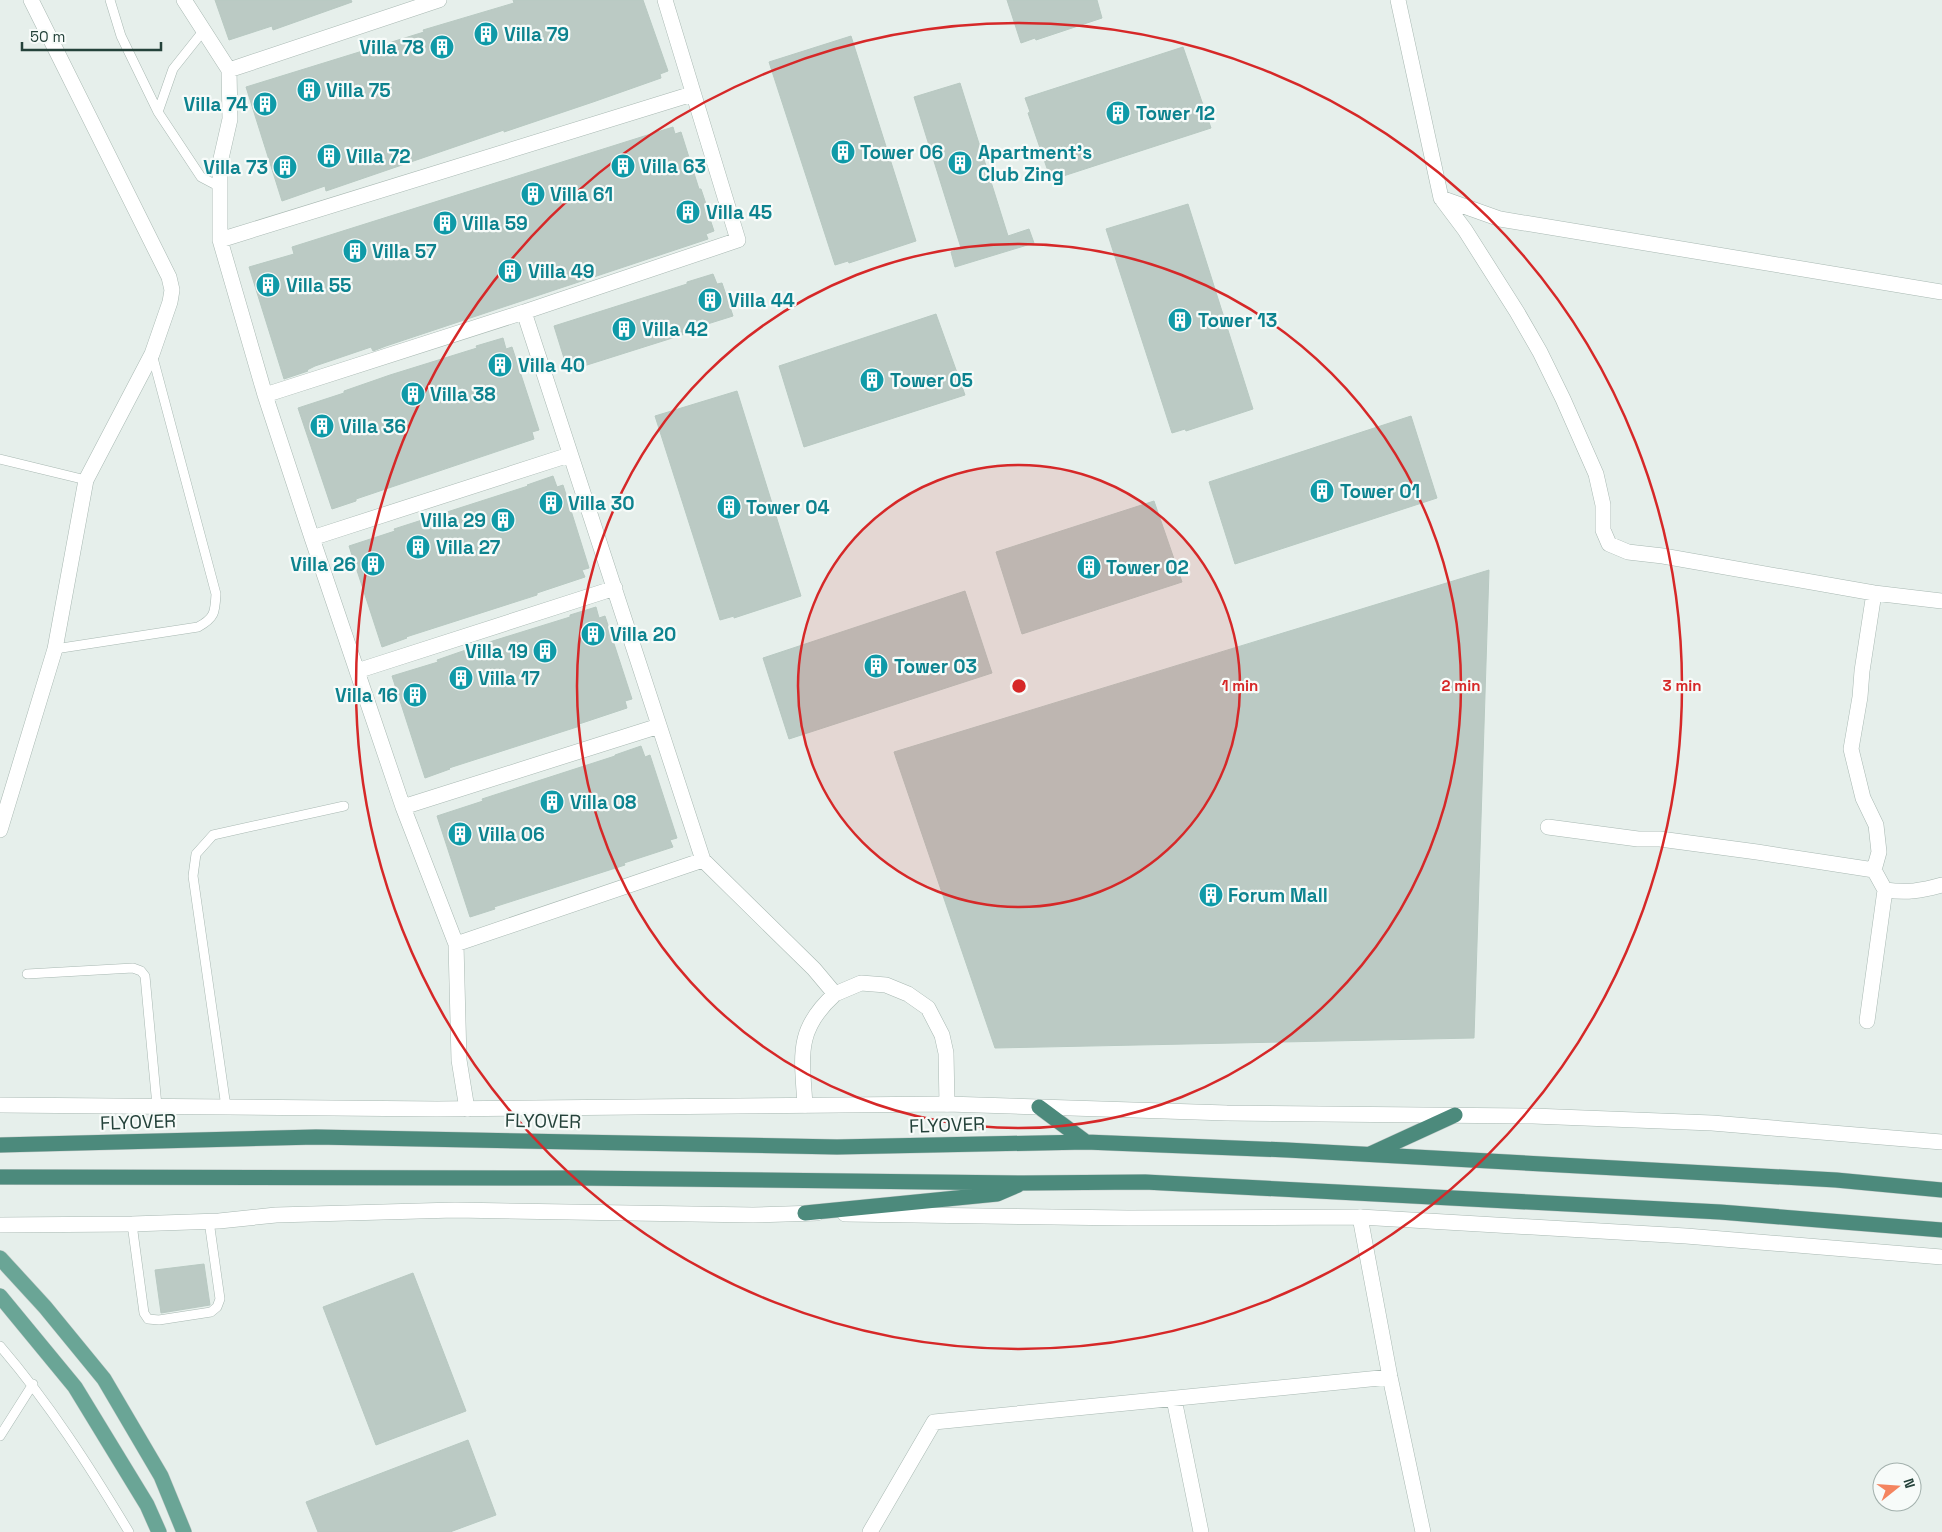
<svg xmlns="http://www.w3.org/2000/svg" width="1942" height="1532" font-family="'Space Grotesk',sans-serif">
<style>
.building{fill:#bbcac4;stroke:#b8c9c2}
.lines{fill:none;stroke-linecap:round;stroke-linejoin:round}
.service-casing{stroke:#a8b8b2;stroke-width:10}
.minor-casing{stroke:#a8b8b2;stroke-width:16}
.tertiary-casing{stroke:#a8b8b2;stroke-width:16}
.primary-casing{stroke:#c2cac8;stroke-width:16}
.trunk-casing{stroke:#c2cac8;stroke-width:16}
.service{stroke:#fff;stroke-width:9}
.minor{stroke:#fff;stroke-width:15}
.tertiary{stroke:#fff;stroke-width:15}
.primary{stroke:#6aa596;stroke-width:15}
.trunk{stroke:#4c8a7c;stroke-width:15}
.ring{fill:none;stroke:#d62828;stroke-width:2.5}
.labels{text-anchor:middle;dominant-baseline:central;stroke-width:4.5;stroke-linejoin:round;paint-order:stroke}
.culture-label{font-size:19px;font-weight:bold;fill:#0d838f;stroke:#f7fbf9;text-anchor:start}
.street-label{font-size:19px;fill:#24423a;stroke:#f7fbf9}
.centre{fill:#d62828;stroke:#f7fbf9;stroke-width:2.5}
.ring-label{font-size:15px;text-anchor:middle;font-weight:bold;fill:#d62828;stroke:#f7fbf9;stroke-width:4.5;stroke-linejoin:round;paint-order:stroke}
</style>
<rect width="100%" height="100%" fill="#e6efeb"/>
<path class="building" d="M215,0H351L352,2L273,30L272,26L229,40Z
M513,0H643L668,71L660,74L661,78L593,102L504,132V130L326,191L325,186L282,201L246,87L424,32L423,30L514,3Z
M1007,0H1097L1102,18L1036,40L1035,38L1021,43Z
M851,36L916,241L849,263L848,261L835,265L769,62Z
M1183,47L1211,128L1051,180L1028,113L1030,112L1025,98Z
M960,83L1008,236L1029,229L1034,243L955,267L951,252L961,248L914,97Z
M673,127L675,134L681,132L699,189H701L706,204H705L714,231L706,234L708,239L386,346L373,351L371,347L315,366L307,370L308,371L284,379L249,267L294,254L292,247Z
M1188,204L1253,409L1186,431L1185,429L1172,433L1106,229Z
M713,274L717,284L722,283L733,316L685,331V334L568,371L554,326L687,284V282Z
M936,314L965,395L804,447L779,366Z
M503,338L506,349L512,347L539,430L532,432L534,439L356,499V501L332,509L298,408L344,393V391L390,375L477,348L476,346Z
M737,391L801,596L734,618V616L720,620L655,416Z
M1411,416L1437,498L1235,564L1209,482Z
M553,476L557,487L563,485L589,568L582,570L585,577L537,593V595L406,637L407,638L382,647L349,546L395,531L394,529L528,486L527,485Z
M1154,501L1182,582L1022,634L996,552Z
M1489,570L1474,1038L995,1048L894,752Z
M965,591L992,673L789,739L763,658Z
M596,607L599,618L605,616L632,699L625,701L627,708L579,724L580,726L449,768L450,769L425,778L392,676L438,662L437,660L483,644L570,617V615Z
M641,746L645,757L650,755L677,838L670,840L673,847L624,863L625,865L494,907L495,909L470,917L437,816L483,801L482,799L615,756V755Z
M204,1264L210,1305L161,1313L155,1270Z
M413,1273L466,1411L376,1445L323,1307Z
M468,1440L496,1515L450,1532H318L306,1502Z"/>
<g class="lines">
<defs>
<path id="service" d="M110,0L121,36L158,112L201,177L220,187
M158,112L173,69L204,30
M0,459L86,480
M55,649L198,627C215,618 215,612 216,594L152,354
M27,974L133,968L141,971L145,976L157,1106
M226,1107L193,876L196,854L213,835L344,806
M132,1224L144,1313L148,1319L159,1320L211,1312L217,1307L220,1299L209,1221
M0,1346C49,1403 90,1467 129,1532
M0,1436L33,1384"/>
<path id="minor" d="M184,0L229,70L230,119L220,163V240L265,395L312,538L403,807L456,944L459,1060L467,1109
M665,0L738,240L524,312L703,860L814,969L835,994C795,1030 802,1056 805,1105
M1398,0L1441,198L1500,219L1942,292
M229,70L439,0
M1441,198L1465,230L1517,312L1540,352L1563,399L1596,474L1603,505V530L1609,544L1628,552L1663,556L1874,593L1942,601
M220,240L692,94
M265,395L524,312
M312,538L569,455
M357,671L615,588
M403,807L659,726
M1548,827L1638,839H1660L1757,852L1874,870
M0,830L55,649L86,480L152,354L170,302L172,290L169,277L31,0
M1885,890C1907,893 1921,891 1942,885
M456,944L703,860
M835,994L861,983L886,985L908,994L928,1008L942,1035L946,1053L947,1104
M1867,1021L1885,890L1874,870L1879,852L1876,825L1863,798L1851,749L1860,697L1862,671L1874,593
M1360,1217L1390,1377L1423,1532
M1174,1399L1201,1532
M870,1532L934,1422L1390,1377"/>
<path id="tertiary" d="M0,1105L437,1109L947,1104L1227,1113L1533,1116L1712,1123L1942,1142
M845,1214L1128,1218L1360,1217L1686,1236L1942,1257
M0,1225L132,1224L219,1221L276,1215L455,1210L753,1215L817,1213"/>
<path id="primary" d="M0,1258L45,1307L104,1379L161,1476L184,1532
M0,1296L75,1387L147,1505L159,1532"/>
<path id="trunk" d="M1039,1107L1086,1142
M0,1145L316,1137L837,1147L1086,1142L1287,1150L1836,1180L1942,1190
M1370,1154L1455,1115
M0,1177L579,1178L1024,1183L1145,1182L1720,1212L1942,1230
M805,1213L997,1194L1018,1185"/>
</defs>
<use href="#service" class="service-casing"/>
<use href="#minor" class="minor-casing"/>
<use href="#tertiary" class="tertiary-casing"/>
<use href="#primary" class="primary-casing"/>
<use href="#trunk" class="trunk-casing"/>
<use href="#service" class="service"/>
<use href="#minor" class="minor"/>
<use href="#tertiary" class="tertiary"/>
<use href="#primary" class="primary"/>
<use href="#trunk" class="trunk"/>
</g>
<circle cx="1019" cy="686" r="221" fill="#d62828" fill-opacity=".12"/>
<g class="ring">
<circle cx="1019" cy="686" r="221"/>
<circle cx="1019" cy="686" r="442"/>
<circle cx="1019" cy="686" r="663"/>
</g>
<defs>
<symbol id="building-disc" viewBox="-11 -11 22 22"><circle r="9.5" fill="#0f9aa8" stroke="#f7fbf9"/><path d="M-4-6H4V6H1V3H-1V6H-4ZM-2.5-4.3h1.7v1.8h-1.7ZM.8-4.3h1.7v1.8H.8ZM-2.5-1h1.7V.8h-1.7ZM.8-1h1.7V.8H.8Z" fill="#fff"/></symbol>
</defs>
<g fill-rule="evenodd">
<use href="#building-disc" x="472" y="20" width="28" height="28"/>
<use href="#building-disc" x="428" y="33" width="28" height="28"/>
<use href="#building-disc" x="295" y="76" width="28" height="28"/>
<use href="#building-disc" x="251" y="90" width="28" height="28"/>
<use href="#building-disc" x="1104" y="99" width="28" height="28"/>
<use href="#building-disc" x="829" y="138" width="28" height="28"/>
<use href="#building-disc" x="315" y="142" width="28" height="28"/>
<use href="#building-disc" x="946" y="149" width="28" height="28"/>
<use href="#building-disc" x="609" y="152" width="28" height="28"/>
<use href="#building-disc" x="271" y="153" width="28" height="28"/>
<use href="#building-disc" x="519" y="180" width="28" height="28"/>
<use href="#building-disc" x="674" y="198" width="28" height="28"/>
<use href="#building-disc" x="431" y="209" width="28" height="28"/>
<use href="#building-disc" x="341" y="237" width="28" height="28"/>
<use href="#building-disc" x="496" y="257" width="28" height="28"/>
<use href="#building-disc" x="254" y="271" width="28" height="28"/>
<use href="#building-disc" x="696" y="286" width="28" height="28"/>
<use href="#building-disc" x="1166" y="306" width="28" height="28"/>
<use href="#building-disc" x="610" y="315" width="28" height="28"/>
<use href="#building-disc" x="486" y="351" width="28" height="28"/>
<use href="#building-disc" x="858" y="366" width="28" height="28"/>
<use href="#building-disc" x="399" y="380" width="28" height="28"/>
<use href="#building-disc" x="308" y="412" width="28" height="28"/>
<use href="#building-disc" x="1308" y="477" width="28" height="28"/>
<use href="#building-disc" x="537" y="489" width="28" height="28"/>
<use href="#building-disc" x="715" y="493" width="28" height="28"/>
<use href="#building-disc" x="489" y="506" width="28" height="28"/>
<use href="#building-disc" x="404" y="533" width="28" height="28"/>
<use href="#building-disc" x="359" y="550" width="28" height="28"/>
<use href="#building-disc" x="1075" y="553" width="28" height="28"/>
<use href="#building-disc" x="579" y="620" width="28" height="28"/>
<use href="#building-disc" x="531" y="637" width="28" height="28"/>
<use href="#building-disc" x="862" y="652" width="28" height="28"/>
<use href="#building-disc" x="447" y="664" width="28" height="28"/>
<use href="#building-disc" x="401" y="681" width="28" height="28"/>
<use href="#building-disc" x="538" y="788" width="28" height="28"/>
<use href="#building-disc" x="446" y="820" width="28" height="28"/>
<use href="#building-disc" x="1197" y="881" width="28" height="28"/>
</g>
<g class="labels">
<g class="culture-label">
<text x="504" y="34">Villa 79</text>
<text x="424" y="47" text-anchor="end">Villa 78</text>
<text x="326" y="90">Villa 75</text>
<text x="248" y="104" text-anchor="end">Villa 74</text>
<text x="1136" y="113">Tower 12</text>
<text x="860" y="152">Tower 06</text>
<text x="978" y="152">Apartment's<tspan x="978" dy="22">Club Zing</tspan></text>
<text x="346" y="156">Villa 72</text>
<text x="640" y="166">Villa 63</text>
<text x="268" y="167" text-anchor="end">Villa 73</text>
<text x="550" y="194">Villa 61</text>
<text x="706" y="212">Villa 45</text>
<text x="462" y="223">Villa 59</text>
<text x="372" y="251">Villa 57</text>
<text x="528" y="271">Villa 49</text>
<text x="286" y="285">Villa 55</text>
<text x="728" y="300">Villa 44</text>
<text x="1198" y="320">Tower 13</text>
<text x="642" y="329">Villa 42</text>
<text x="518" y="365">Villa 40</text>
<text x="890" y="380">Tower 05</text>
<text x="430" y="394">Villa 38</text>
<text x="340" y="426">Villa 36</text>
<text x="1340" y="491">Tower 01</text>
<text x="568" y="503">Villa 30</text>
<text x="746" y="507">Tower 04</text>
<text x="486" y="520" text-anchor="end">Villa 29</text>
<text x="436" y="547">Villa 27</text>
<text x="356" y="564" text-anchor="end">Villa 26</text>
<text x="1106" y="567">Tower 02</text>
<text x="610" y="634">Villa 20</text>
<text x="528" y="651" text-anchor="end">Villa 19</text>
<text x="894" y="666">Tower 03</text>
<text x="478" y="678">Villa 17</text>
<text x="398" y="695" text-anchor="end">Villa 16</text>
<text x="570" y="802">Villa 08</text>
<text x="478" y="834">Villa 06</text>
<text x="1228" y="895">Forum Mall</text>
</g>
<g class="street-label">
<text transform="translate(543 1121) rotate(1)">FLYOVER</text>
<text transform="translate(138 1122) rotate(-2)">FLYOVER</text>
<text transform="translate(947 1125) rotate(-2)">FLYOVER</text>
</g>
</g>
<circle cx="1019" cy="686" r="8" class="centre"/>
<g class="ring-label">
<text x="1240" y="691">1 min</text>
<text x="1461" y="691">2 min</text>
<text x="1682" y="691">3 min</text>
</g>
<g transform="translate(1897 1487) rotate(73)"><circle r="24" fill="#f7fbf9" stroke="#a3b1ad"/>
<path d="M0-4L9 19L0 12L-9 19Z" fill="#f4845f"/>
<text y="-8" font-size="14" font-weight="bold" text-anchor="middle" fill="#24423a">N</text>
</g>
<path d="M22 42v8h139v-8" fill="none" stroke="#24423a" stroke-width="2.5"/>
<text x="30" y="42" font-size="15" fill="#24423a" stroke="#f7fbf9" stroke-width="4" paint-order="stroke">50 m</text>
</svg>
